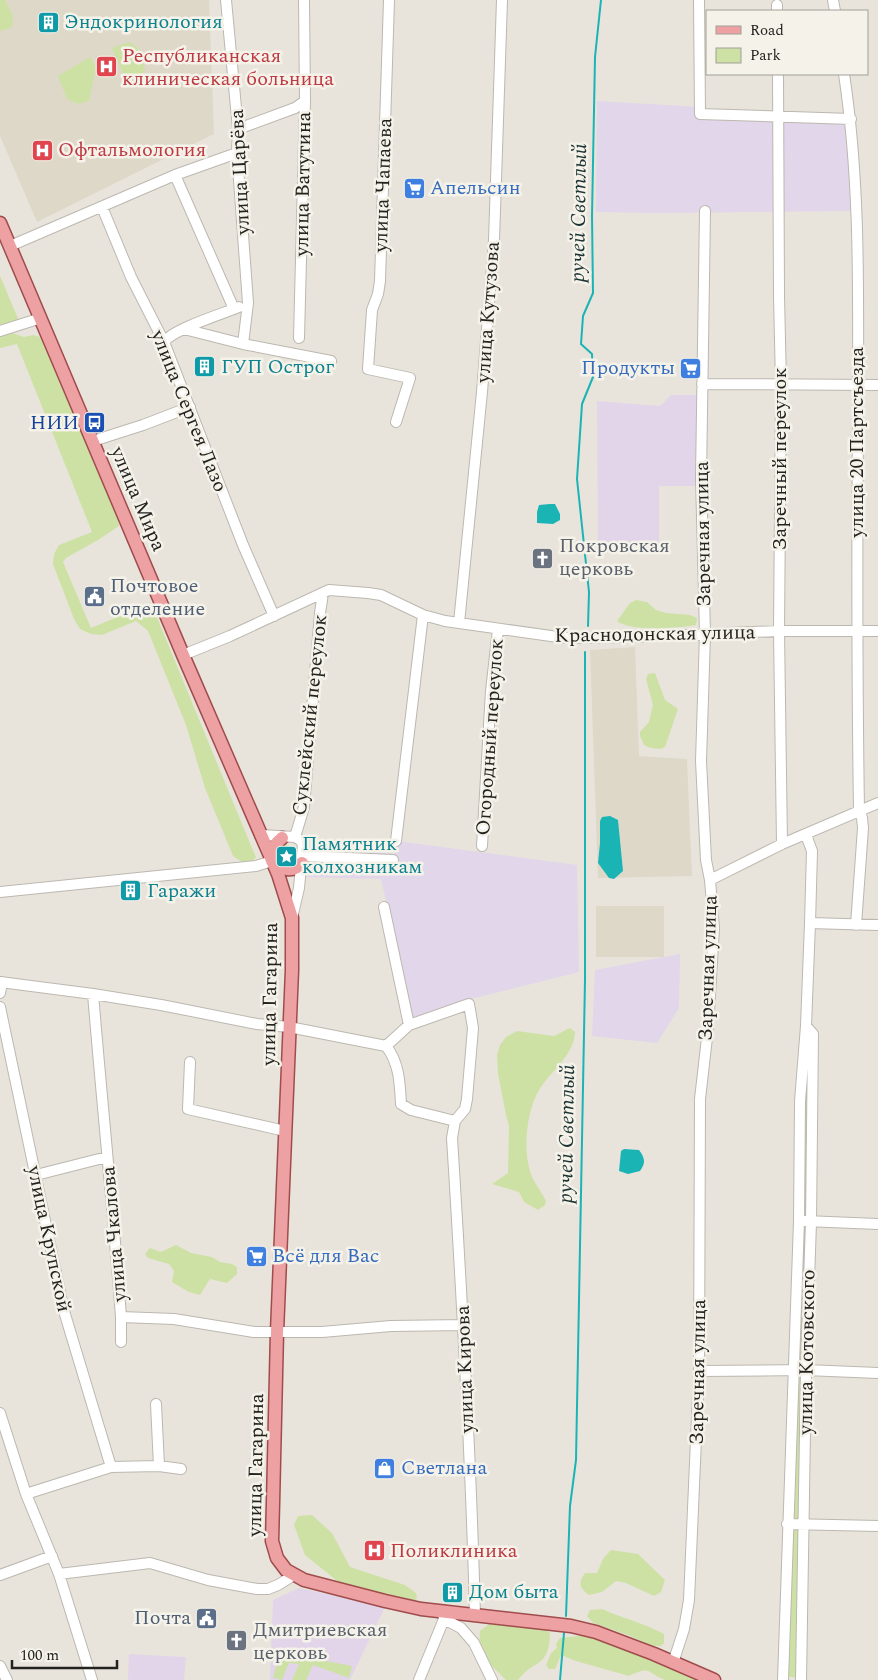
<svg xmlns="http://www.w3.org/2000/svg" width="878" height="1680" font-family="Spectral,serif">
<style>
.built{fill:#ded8c9}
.industrial{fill:#e1d6ea}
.education{fill:#e2d5e9}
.green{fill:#cde1a4}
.water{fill:#1ab4b5}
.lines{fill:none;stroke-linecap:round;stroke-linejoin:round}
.stream{stroke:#1ab4b5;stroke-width:2}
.minor-casing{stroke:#bcb8b0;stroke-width:12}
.major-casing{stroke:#a04c4c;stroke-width:15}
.minor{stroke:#fff;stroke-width:10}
.major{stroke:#eea1a2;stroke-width:12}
.labels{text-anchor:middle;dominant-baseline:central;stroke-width:5;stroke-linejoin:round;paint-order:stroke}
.culture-label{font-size:20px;fill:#0d838f;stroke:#f5f2e9;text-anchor:start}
.health-label{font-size:20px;fill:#be3a42;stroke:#f5f2e9;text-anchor:start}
.street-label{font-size:20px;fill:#23221f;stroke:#f5f2e9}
.shop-label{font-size:20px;fill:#366cbe;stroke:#f5f2e9;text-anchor:start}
.transit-label{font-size:20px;fill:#164399;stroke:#f5f2e9;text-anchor:end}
.worship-label{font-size:20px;fill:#5b616d;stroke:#f5f2e9;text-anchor:start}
.service-label{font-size:20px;fill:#4e5e75;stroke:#f5f2e9;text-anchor:start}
.water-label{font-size:21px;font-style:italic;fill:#1c3333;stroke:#f5f2e9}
</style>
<rect width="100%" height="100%" fill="#e8e4dc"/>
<path class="built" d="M0,0H209L214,134L37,222L0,136Z
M635,647L639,756L687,759L692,876L598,878L590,650Z
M596,906H664V957H596Z"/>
<path class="industrial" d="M597,101L700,107V114L849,121L850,211L657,213L596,212Z
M396,841L577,865L579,972L467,1000L413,1019L381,879L304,877L307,848L391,853L393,859Z
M680,954L679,1008L657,1043L592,1036L595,970Z"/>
<path class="education" d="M671,395H698L697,486H659V553H598L597,401L660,406Z
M299,1588L385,1607L350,1680H270L273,1600Z
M129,1654L186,1657L184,1680H128Z"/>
<path class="green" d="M0,0H5L13,16L12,27L1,31L0,30Z
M129,42L138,48L145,70L139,77L126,81L112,48Z
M90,57L96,67L89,101L78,104L67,99L58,76Z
M0,276L19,321L0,327Z
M9,332L24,337L33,335L40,337L118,520L119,526L98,540L66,558L63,562L91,628L139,608L156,615L252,848L256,857L252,862H242L233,856L205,788L186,725L148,631L136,621L102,635L91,634L80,629L74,619L53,564L54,554L59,545L92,532L17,344L0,348V335Z
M636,600L647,602L656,610L666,613L690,615L697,618L696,625C677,628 632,632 617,621L630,603Z
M655,673L665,700L678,709L665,747L660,749L650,748L644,745L640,736V732L649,722L653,705L646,679L648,674Z
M284,844C291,845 295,850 294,858L287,864H280L274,852Z
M570,1028L575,1032C574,1055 553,1069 541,1087C526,1109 522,1153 532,1177C536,1185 542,1193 546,1201L545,1205L538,1210L524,1202L519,1192L492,1184L508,1173L509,1126L506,1115L498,1074L497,1055L500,1045L506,1037L517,1031L554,1036Z
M813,1034L801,1678L784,1676L800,1101Z
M176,1245L191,1253L212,1257L220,1262L232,1264L237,1267V1274L227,1283L210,1279L200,1295L189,1292L172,1282L174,1271L169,1264L148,1258L145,1254L150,1248L161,1252Z
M312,1515L332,1533L350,1567L405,1585L416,1593L417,1598L414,1603L341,1584L305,1555L294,1525L298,1516Z
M611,1550L638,1554L665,1580L661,1592L654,1596L626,1583L616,1581L602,1592L589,1595C579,1588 578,1583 585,1573H597L603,1559Z
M602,1609C622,1618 644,1623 664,1634V1643L661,1646H652L628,1635L593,1623L587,1616L590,1610Z
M489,1624C506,1624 537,1621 550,1633C549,1669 535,1658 518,1680H506C490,1663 477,1657 480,1631Z
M579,1636L597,1637L675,1666L698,1680C688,1680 674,1680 665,1680C646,1673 652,1665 629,1676L576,1661L561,1655L555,1669H549L546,1665L551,1653L557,1648L556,1644L560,1638Z
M280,1652L352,1666L349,1678L313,1665L306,1680H292L299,1664L289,1663L282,1680L273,1678Z"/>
<path class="water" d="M550,504H555L560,514V520L553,524L537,523V512L539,505Z
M610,816L618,820L623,871L614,879L609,878L598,863L600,843V821L602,817Z
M624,1149L639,1150C645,1158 646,1163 640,1171L628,1174L619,1171L621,1151Z"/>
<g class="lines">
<path class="stream" d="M588,626L589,592L577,479L582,404L593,377L592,354L581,344L583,316L593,293L592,216L595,57L601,0
M566,1616L570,1506L576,1460L585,980V652
M560,1680L564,1633"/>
<defs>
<path id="minor" d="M226,0L238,129L237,153L248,303L243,344
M389,0L380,281L378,294L372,310L368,369L410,378L396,422
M699,0L700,114L851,119
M833,0L835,11
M777,5V11
M778,74L779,296L781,384L779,631L782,844
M844,74C861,186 858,301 858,414C857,546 857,679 859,811L862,818L863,828L856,925
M238,129L295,108L305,101
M175,175L234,309
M102,207L131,277L164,342L243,545L274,616
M10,246L175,175L237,153
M184,329L243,344L331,361
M0,331L41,318
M299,338L305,101L304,0
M164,342C173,329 222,314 239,307
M702,384L878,385
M93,441L143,425L190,407
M459,623L482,392L494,240L502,0
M183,655L230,636L329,590L368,593L381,595L423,615L445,621L565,638L631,637L779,631H878
M262,835L295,837L300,840L303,844L299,888L292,918
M295,837L304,807L320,613L323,593
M396,841L423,615
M482,846L491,691L498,629
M303,856L393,860
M710,880L782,844L878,803
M0,892L256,866L272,861
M384,907L409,1025
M810,923L878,925
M0,982L93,994L161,1005L257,1024L289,1027L386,1046C399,1062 400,1083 401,1104L411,1110L455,1121
M0,993L2,982
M93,994C102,1102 113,1209 121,1317L174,1319L254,1332H322L391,1326L464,1325
M0,1007L64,1311L111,1467L26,1494
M386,1046L409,1025L469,1004L473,1028L467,1099L465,1109L455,1121L452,1138C462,1297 471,1457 475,1616
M190,1062L188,1109L285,1131
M36,1175L107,1157
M805,1221L878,1224
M121,1317V1342
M699,1371L806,1370L878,1373
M156,1404L159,1466
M0,1413L26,1494L59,1574L92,1680
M111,1467L159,1466L181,1469
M787,1524L878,1526
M59,1574L150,1563L208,1580L257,1589H268L278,1585L294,1575
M0,1575L52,1556
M444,1619L461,1628L474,1643L492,1680
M673,1663L684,1629L689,1600L699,1371L700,1099L708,1029L714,928L710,880L706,860L701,761L705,634L701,478L705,211
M0,1666L7,1680
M419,1680L444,1619L443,1613
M783,1680L799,1221L800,1101L806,1026L810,923L812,851L806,835
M801,1680L806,1370L811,1222L813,1034L806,1026"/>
<path id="major" d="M0,223L183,655L278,874L292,918V970L277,1332L273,1503L272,1541L277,1558L286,1570L304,1580L385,1601L421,1609L571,1626L596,1632L654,1654L714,1680
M272,861C282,870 293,873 302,863
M272,861C271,851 274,844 282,838"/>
</defs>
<use href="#minor" class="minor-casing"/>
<use href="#major" class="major-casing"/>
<use href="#minor" class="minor"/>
<use href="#major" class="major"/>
</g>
<defs>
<symbol id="building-square" viewBox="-11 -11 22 22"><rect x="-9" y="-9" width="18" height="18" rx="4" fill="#0f9aa8" stroke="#f5f2e9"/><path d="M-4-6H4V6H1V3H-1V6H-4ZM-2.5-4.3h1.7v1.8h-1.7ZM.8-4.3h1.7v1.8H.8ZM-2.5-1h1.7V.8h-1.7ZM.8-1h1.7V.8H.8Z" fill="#fff"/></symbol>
<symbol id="hospital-square" viewBox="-11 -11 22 22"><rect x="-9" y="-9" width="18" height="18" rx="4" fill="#e0444e" stroke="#f5f2e9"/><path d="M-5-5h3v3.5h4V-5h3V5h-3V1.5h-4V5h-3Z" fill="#fff"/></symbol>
<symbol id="supermarket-square" viewBox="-11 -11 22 22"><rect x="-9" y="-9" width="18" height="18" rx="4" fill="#3f7fe0" stroke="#f5f2e9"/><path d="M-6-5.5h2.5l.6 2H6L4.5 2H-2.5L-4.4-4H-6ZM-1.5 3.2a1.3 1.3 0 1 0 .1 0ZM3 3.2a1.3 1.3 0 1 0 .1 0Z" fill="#fff"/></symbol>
<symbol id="bus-square" viewBox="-11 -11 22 22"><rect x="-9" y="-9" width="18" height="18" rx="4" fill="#1a4fb4" stroke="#f5f2e9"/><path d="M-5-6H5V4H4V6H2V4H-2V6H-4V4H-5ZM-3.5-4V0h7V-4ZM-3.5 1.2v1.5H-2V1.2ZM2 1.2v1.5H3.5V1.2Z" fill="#fff"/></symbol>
<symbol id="church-square" viewBox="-11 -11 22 22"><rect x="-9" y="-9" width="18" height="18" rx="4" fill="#6b7280" stroke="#f5f2e9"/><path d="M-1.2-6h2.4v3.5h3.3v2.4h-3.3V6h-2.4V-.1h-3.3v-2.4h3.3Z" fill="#fff"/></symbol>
<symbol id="civic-square" viewBox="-11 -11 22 22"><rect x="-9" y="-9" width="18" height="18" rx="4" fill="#5c6f8a" stroke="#f5f2e9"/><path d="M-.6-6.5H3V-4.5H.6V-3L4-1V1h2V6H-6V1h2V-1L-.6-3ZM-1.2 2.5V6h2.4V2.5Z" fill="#fff"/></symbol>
<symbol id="sight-square" viewBox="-11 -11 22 22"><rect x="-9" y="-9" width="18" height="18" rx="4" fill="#0f9aa8" stroke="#f5f2e9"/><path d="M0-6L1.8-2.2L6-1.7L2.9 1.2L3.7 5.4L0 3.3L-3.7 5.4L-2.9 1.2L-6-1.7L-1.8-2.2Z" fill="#fff"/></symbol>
<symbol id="shop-square" viewBox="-11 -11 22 22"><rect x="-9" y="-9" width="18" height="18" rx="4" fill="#3f7fe0" stroke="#f5f2e9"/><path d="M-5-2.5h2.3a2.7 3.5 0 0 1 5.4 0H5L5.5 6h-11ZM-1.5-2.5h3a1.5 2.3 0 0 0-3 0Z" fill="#fff"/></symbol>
</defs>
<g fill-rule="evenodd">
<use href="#building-square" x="36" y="10" width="25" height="25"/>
<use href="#hospital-square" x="94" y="54" width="25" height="25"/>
<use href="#hospital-square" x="30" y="138" width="25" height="25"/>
<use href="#supermarket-square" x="402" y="176" width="25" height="25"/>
<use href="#building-square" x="192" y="354" width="25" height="25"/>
<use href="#supermarket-square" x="678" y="356" width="25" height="25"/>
<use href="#bus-square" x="82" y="410" width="25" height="25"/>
<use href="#church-square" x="530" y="546" width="25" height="25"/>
<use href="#civic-square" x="82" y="584" width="25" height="25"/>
<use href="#sight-square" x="274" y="844" width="25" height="25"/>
<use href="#building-square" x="118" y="878" width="25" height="25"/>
<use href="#supermarket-square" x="244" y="1244" width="25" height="25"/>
<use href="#shop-square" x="372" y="1456" width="25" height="25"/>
<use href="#hospital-square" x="362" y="1538" width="25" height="25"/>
<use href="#building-square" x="440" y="1580" width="25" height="25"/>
<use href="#civic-square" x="194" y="1606" width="25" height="25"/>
<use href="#church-square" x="224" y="1628" width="25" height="25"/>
</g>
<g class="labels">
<g class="culture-label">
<text x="64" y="22">Эндокринология</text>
<text x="221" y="367">ГУП Острог</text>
<text x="302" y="844">Памятник<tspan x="302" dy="23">колхозникам</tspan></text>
<text x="147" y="891">Гаражи</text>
<text x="469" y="1592">Дом быта</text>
</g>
<g class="health-label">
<text x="122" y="56">Республиканская<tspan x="122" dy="23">клиническая больница</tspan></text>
<text x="58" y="150">Офтальмология</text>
<text x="390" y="1551">Поликлиника</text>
</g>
<g class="street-label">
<text transform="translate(240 172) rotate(-93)">улица Царёва</text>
<text transform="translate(303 184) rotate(-89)">улица Ватутина</text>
<text transform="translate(383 185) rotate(-88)">улица Чапаева</text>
<text transform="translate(488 312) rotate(-86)">улица Кутузова</text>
<text transform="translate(189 411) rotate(68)">улица Сергея Лазо</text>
<text transform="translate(857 442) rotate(-90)">улица 20 Партсъезда</text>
<text transform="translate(780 459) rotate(-90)">Заречный переулок</text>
<text transform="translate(138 499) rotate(67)">улица Мира</text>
<text transform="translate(703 534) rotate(-91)">Заречная улица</text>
<text transform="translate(655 634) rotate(-1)">Краснодонская улица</text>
<text transform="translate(310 715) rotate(-84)">Суклейский переулок</text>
<text transform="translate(490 737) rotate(-86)">Огородный переулок</text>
<text transform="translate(708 968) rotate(-88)">Заречная улица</text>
<text transform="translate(270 994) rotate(-89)">улица Гагарина</text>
<text transform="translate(114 1234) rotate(-95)">улица Чкалова</text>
<text transform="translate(49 1239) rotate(78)">улица Крупской</text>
<text transform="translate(807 1352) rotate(-89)">улица Котовского</text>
<text transform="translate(465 1369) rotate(-92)">улица Кирова</text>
<text transform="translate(698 1372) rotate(-89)">Заречная улица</text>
<text transform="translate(256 1465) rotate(-89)">улица Гагарина</text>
</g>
<g class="shop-label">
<text x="430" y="188">Апельсин</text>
<text x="675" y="368" text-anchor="end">Продукты</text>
<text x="272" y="1256">Всё для Вас</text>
<text x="401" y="1468">Светлана</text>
</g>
<g class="transit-label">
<text x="79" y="423">НИИ</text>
</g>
<g class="worship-label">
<text x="559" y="546">Покровская<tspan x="559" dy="23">церковь</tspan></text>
<text x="253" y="1630">Дмитриевская<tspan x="253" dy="23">церковь</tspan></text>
</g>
<g class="service-label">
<text x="110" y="586">Почтовое<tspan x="110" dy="23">отделение</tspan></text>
<text x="191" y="1618" text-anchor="end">Почта</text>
</g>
<g class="water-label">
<text transform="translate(579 213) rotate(-89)">ручей Светлый</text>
<text transform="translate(567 1134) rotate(-89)">ручей Светлый</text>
</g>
</g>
<rect x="706" y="10" width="162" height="65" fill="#f5f2e9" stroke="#a19f98"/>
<rect x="716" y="26" width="25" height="8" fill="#eea1a2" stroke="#a19f98"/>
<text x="750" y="35" font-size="15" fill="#23221f">Road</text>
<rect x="716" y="48" width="25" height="15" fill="#cde1a4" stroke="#a19f98"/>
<text x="750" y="60" font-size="15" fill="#23221f">Park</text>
<path d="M12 1660v8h105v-8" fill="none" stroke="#23221f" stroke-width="2.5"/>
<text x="20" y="1660" font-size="15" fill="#23221f" stroke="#f5f2e9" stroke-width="4" paint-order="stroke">100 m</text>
</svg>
